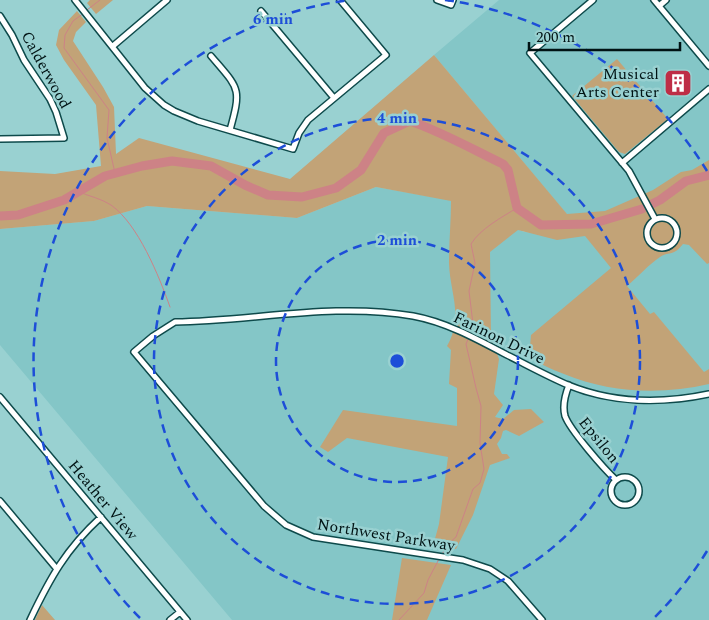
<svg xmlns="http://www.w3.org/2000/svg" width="709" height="620" font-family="Spectral,serif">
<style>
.built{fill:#84c6c7}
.green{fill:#c2a377}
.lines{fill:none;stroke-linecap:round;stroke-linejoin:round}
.stream{stroke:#cd8286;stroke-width:1}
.river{stroke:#cd8286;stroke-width:9}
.minor-casing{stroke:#0e4a4b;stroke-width:8}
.minor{stroke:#fff;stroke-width:5}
.ring{fill:none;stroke:#1d4ed8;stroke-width:2.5;stroke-dasharray:9 6}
.labels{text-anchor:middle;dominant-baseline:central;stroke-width:5;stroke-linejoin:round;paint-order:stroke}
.street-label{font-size:16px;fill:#001314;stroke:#99d1d1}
.poi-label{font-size:16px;fill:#001314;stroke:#99d1d1;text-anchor:end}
.centre{fill:#1d4ed8;stroke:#99d1d1;stroke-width:2.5}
.ring-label{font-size:15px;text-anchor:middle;font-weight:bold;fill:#1d4ed8;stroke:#99d1d1;stroke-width:5;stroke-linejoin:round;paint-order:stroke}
</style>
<rect width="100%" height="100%" fill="#99d1d1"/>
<path class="built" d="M499,0H709V620H232L0,345V229L94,221L147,206L297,218L376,187L449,200L524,232L585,236L434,55Z"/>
<path class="green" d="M90,0H113L96,14L87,3Z
M77,11L86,22L76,32L73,41L103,87L114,107L116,154L139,138L290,179L434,55L567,214L605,211L653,190L681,172L692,170L709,160V263L707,264L689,245L683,244C673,257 669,251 660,257C648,265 638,277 627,286L650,314L654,312L704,372L709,369V384C661,395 610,393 564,374C552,370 540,363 529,358L531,335L611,268L585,236L557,240L518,230L490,252L491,338L499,359L494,394L503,405L495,417L503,419L514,410L531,409L544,422L519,436L506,430L503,431L501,438L497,444L502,454H507L510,458L490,465L473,515L456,549L433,546L439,524L448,457L347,438L328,452L320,447L343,410L457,426V388L449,384L451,350L447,346C464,316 450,294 449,263C449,242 451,221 451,201L376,187L297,218L147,206L94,221L0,229V171L55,174L101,166L96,105L64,60L56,45L59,30Z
M617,59L668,119L625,154L619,152L572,96Z
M402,558L451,565L427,620H392Z
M42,605L55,620H35Z"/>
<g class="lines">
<path class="stream" d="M87,10L100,0
M84,13L73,21L65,35L64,48L109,110L107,138L115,173
M79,192C89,196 102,199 111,205C138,224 159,276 170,307
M470,333L473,324L469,291L475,263L471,244C480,229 502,217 517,208
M441,556L448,544L456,537L473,489L480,483L484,469L480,443L481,406L476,388L466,344L469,337
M399,620L424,593L428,580L439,559"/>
<path class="river" d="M652,204L660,200L686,181L709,175
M0,216L18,215L64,200L105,176L142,166L172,161L211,166L245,185L268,195L302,197L336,188L361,170L384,133L410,121C442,132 472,149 503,164L508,170L517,208L541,225L591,224L642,209"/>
<defs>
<path id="minor" d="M75,0L145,88L164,105L174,111L198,121L293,149L299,133L308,120L386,55L340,0
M437,0L451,5L453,0
M593,0L530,53L629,171L655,219
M654,0L709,66
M659,6L666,0
M261,11L334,98
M0,16L12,35L24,60L50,99L56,112L64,138L0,139
M113,46L167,0
M211,56C239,89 242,87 230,130
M622,163L709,89
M647 233a15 15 0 1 1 30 0a15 15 0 1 1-30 0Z
M569,385C565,395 562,405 565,416C570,430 604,469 616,480
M0,397L187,620
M611 491a14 14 0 1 1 28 0a14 14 0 1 1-28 0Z
M0,501L56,568
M30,620C50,578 66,549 101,517
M170,620L180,612
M542,620L508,581L490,569L463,560L313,537L286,525L264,506L134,352L153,336L175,322C254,321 334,302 413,316C446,322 477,339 507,355C527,365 547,376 568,385C612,403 662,404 709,394"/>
</defs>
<use href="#minor" class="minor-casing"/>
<use href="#minor" class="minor"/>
</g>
<g class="ring">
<circle cx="397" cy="361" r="121"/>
<circle cx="397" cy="361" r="243"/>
<path d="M707 551A364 364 0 0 1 654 618M140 618A364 364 0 0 1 349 0M445 0A364 364 0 0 1 707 171"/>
</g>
<defs>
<symbol id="building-square" viewBox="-11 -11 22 22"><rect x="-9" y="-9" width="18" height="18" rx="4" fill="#be2d46" stroke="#99d1d1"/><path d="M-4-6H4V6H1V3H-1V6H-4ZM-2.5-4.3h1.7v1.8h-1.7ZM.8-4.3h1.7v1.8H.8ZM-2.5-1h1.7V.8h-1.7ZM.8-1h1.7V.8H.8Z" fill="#fff"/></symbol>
</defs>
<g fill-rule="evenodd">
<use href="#building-square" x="662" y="67" width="32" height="32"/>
</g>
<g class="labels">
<g class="street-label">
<text transform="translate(46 70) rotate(61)">Calderwood</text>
<text transform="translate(499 338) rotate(26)">Farinon Drive</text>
<text transform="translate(599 440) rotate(51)">Epsilon</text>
<text transform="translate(103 500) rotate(50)">Heather View</text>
<text transform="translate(386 535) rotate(9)">Northwest Parkway</text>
</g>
<g class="poi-label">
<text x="659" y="74">Musical<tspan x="659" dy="18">Arts Center</tspan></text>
</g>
</g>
<circle cx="397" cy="361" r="8" class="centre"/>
<g class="ring-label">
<text x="273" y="24">6 min</text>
<text x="397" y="123">4 min</text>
<text x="397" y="245">2 min</text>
</g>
<path d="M529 42v8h151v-8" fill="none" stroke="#001314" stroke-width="2.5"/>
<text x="536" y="42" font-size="15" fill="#001314" stroke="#99d1d1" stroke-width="4" paint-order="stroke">200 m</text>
</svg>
